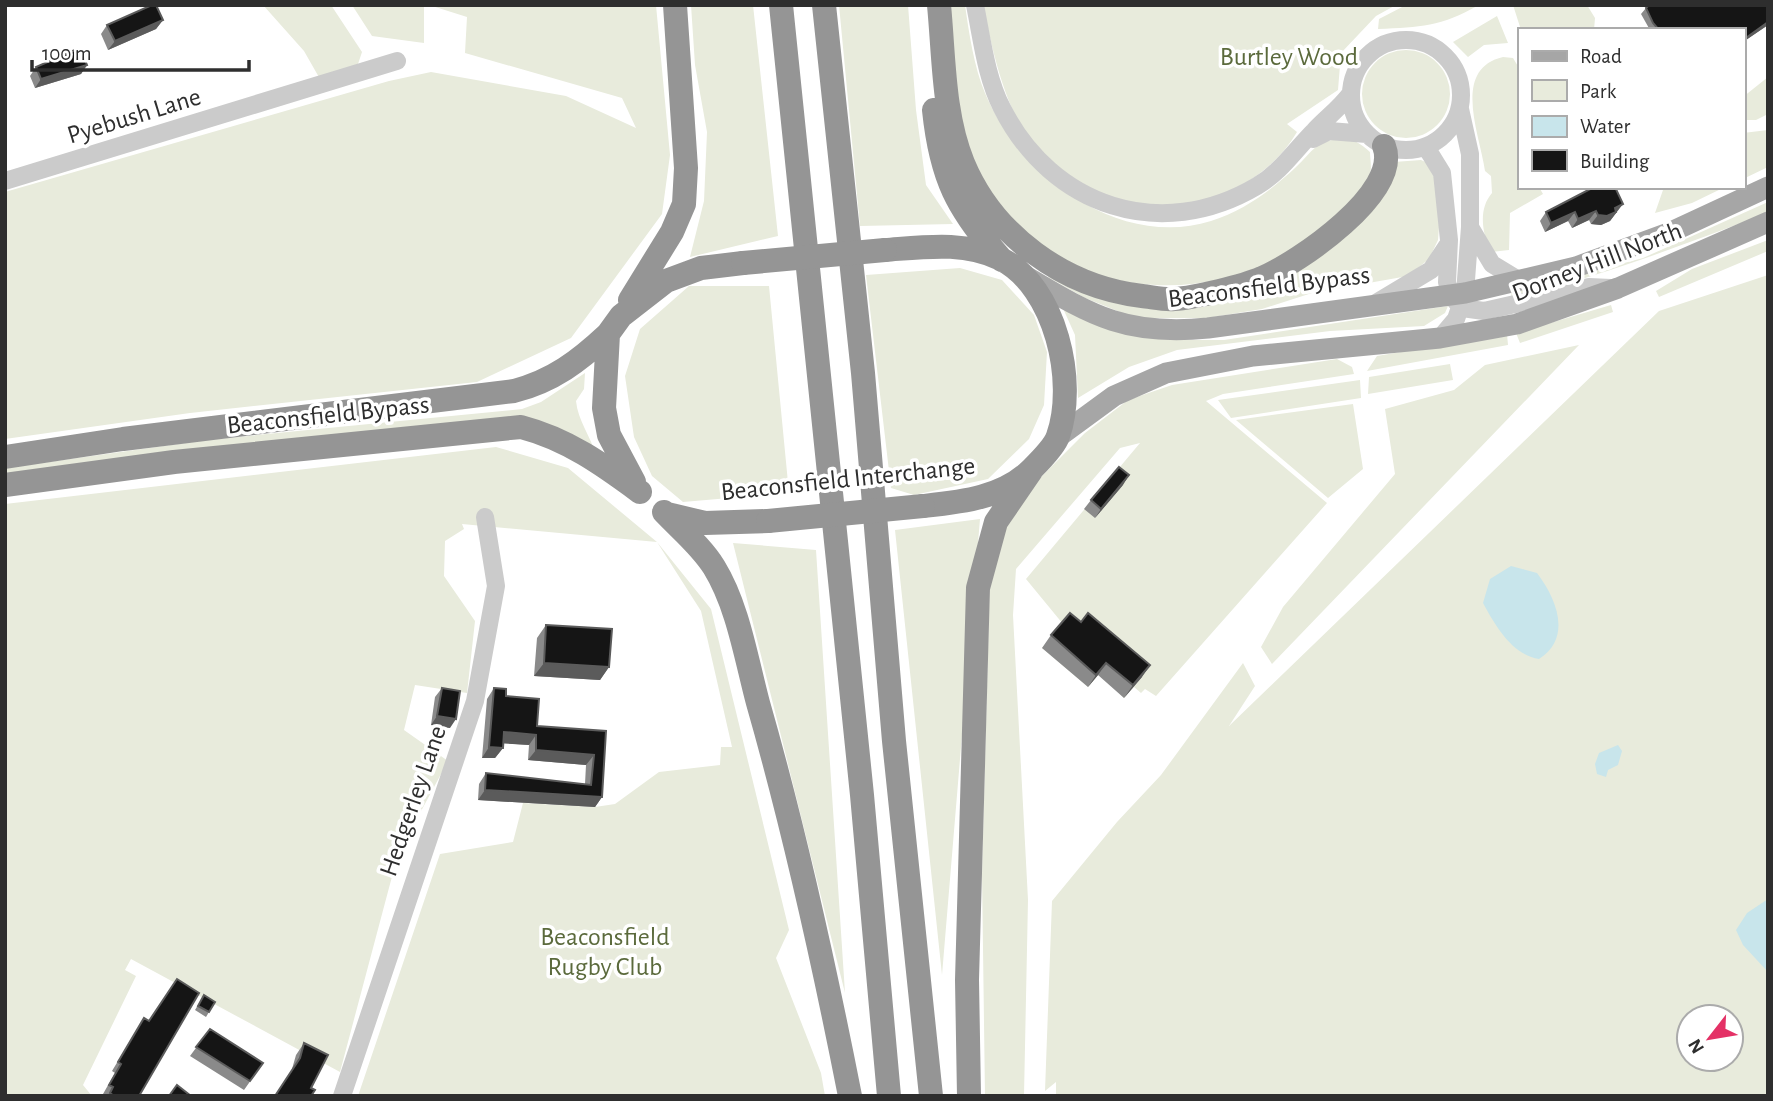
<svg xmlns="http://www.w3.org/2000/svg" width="1773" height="1101" font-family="'Alegreya Sans',sans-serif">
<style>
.green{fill:#e8ebdc;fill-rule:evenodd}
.water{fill:#c8e5eb}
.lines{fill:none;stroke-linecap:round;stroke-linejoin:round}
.minor{stroke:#cbcbcb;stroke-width:18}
.major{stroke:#a6a6a6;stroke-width:21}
.highway{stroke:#959595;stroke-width:24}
.highway-bridge{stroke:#959595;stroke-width:24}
.wall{fill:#8a8a8a}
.shaded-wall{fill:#5b5b5b}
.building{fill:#151515;stroke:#5b5b5b;stroke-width:2}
.labels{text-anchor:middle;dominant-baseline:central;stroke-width:7;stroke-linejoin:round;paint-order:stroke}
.park-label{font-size:26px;fill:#5b6a3c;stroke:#fff}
.street-label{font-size:26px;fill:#2e2e2e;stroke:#fff}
</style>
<rect width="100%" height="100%" fill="#fff"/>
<path class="green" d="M263,5H331L362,52L358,64L320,79L304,51Z
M352,5H424V43L372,36Z
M429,5H656L670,155L662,214L571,338L477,382L190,413L5,439V192L389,81L431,72L566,96L636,128L622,98L465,53L467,17Z
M691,5H753L778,236L690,257L704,201L707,132L695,65Z
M839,5H908L916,110L926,185L953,224L860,226Z
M947,5H965C969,33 974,67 985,93C1019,175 1120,250 1211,221C1244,210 1269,192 1295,168C1304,160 1312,148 1322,143C1343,135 1354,137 1370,152C1370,158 1372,168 1370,173C1364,190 1345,206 1333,218C1255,294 1133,308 1041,248C1031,242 1023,230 1015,221C1005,211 989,199 982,187C953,135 954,63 947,5Z
M983,5H1396L1376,16L1341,53L1338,90L1287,124L1297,132C1262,192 1178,223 1111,198C1092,191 1077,181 1061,169C1054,164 1046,159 1040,153C1006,116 993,53 983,5Z
M1406,5H1479C1440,27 1421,27 1378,29L1379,19Z
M1513,5H1587L1595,18L1594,30H1521Z
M1497,16L1508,43L1484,45L1468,57L1453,42Z
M1362 94a44 44 0 1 1 88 0a44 44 0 1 1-88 0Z
M1503,57L1513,58L1519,68V187H1539L1543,194L1510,213L1509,250L1491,252C1482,233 1478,209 1492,193L1491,176L1485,171C1480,135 1451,69 1503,57Z
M1768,77V114L1756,120H1743V97Z
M1768,130V167L1743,179V133Z
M1421,160L1434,166L1440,214L1438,240L1429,259L1408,276L1312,293L1262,309L1207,318H1135L1085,298L1048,277L1050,271L1109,296L1264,285L1394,162Z
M1667,187H1725L1692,203L1655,213L1663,190Z
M1768,202V213C1681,245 1602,277 1512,298L1511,293L1643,258Z
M1768,240V251L1659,297L1656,291L1692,269Z
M960,268L1002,280L1034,315L1047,352L1044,405L1029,439L988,479L914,495L891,488L866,275Z
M1768,275V1096H1056V1082L1045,1091L1052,901L1117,822L1161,775L1243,663L1255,686L1229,726L1659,311ZM1689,1017H1731V1059H1689Z
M689,286H769L789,493L683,502L652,476L634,437L625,376L640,329Z
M1061,304L1182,340H1224L1448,306L1445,313L1424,326L1330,331L1177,350L1129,367L1078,398L1075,335Z
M1611,305L1613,312L1520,343L1516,333Z
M1507,334L1508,345L1367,371L1377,356Z
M1579,345L1272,664L1261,647L1283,607L1395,474L1385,409L1454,390L1485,365Z
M1337,359L1352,367L1354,374L1223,394L1206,401L1327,503L1156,696L1145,689L1141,693L1134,687L1124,698L1100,673L1088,687L1042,648L1063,624L1026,579L1140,443L1120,448L1016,569L1013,615L1028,900L1024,1096H985L982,875L988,649L990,570L1002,525L1032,486L1085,433L1128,400L1172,385Z
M1450,364L1453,380L1368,394L1369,377Z
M585,373L584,389L576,401C578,421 590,435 596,455L555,432L5,477V468L207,440L522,409L541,402Z
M1360,380L1361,398L1231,418L1218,400Z
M1353,404L1363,469L1328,498L1236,420Z
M496,447L568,468L657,542L711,609L789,930L776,958L821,1073L825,1096H358L440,854L513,842L523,803L595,807L615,804L659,772L720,765L721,747H732L701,611L657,542L462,524L464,529L445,541L444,576L475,621L467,693L415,685L404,730L448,761L398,854L340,1072L131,959L125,970L136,976L83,1085L92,1096H5V504Z
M980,519L942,975L895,530Z
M733,543L816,550L845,993Z"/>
<path class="water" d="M1511,566L1537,573C1556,598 1573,637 1539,659C1512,655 1495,625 1483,603L1490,579Z
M1618,745L1622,751L1618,765L1608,770L1606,777L1597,774L1595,764L1599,753Z
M1768,899V972L1743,945L1736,930L1747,913Z"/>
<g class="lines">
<path class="minor" d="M975,5C982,39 986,77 1002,108C1052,207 1161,243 1257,186C1281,172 1295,150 1314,131C1326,118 1340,108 1351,93
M1351 95a55 55 0 1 1 110 0a55 55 0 1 1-110 0Z
M1313,139L1329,131L1367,134
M1426,147L1442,173L1449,240L1447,282L1450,295L1462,308L1484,311L1589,287L1611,288
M5,181L397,61
M1470,227L1492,264L1520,281
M1376,303L1431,270L1447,246
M1440,338L1456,319L1465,293L1470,227V154L1460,109
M342,1096L475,701L496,586L485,517"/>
<path class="major" d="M1027,277C1094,317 1128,336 1208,328L1465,293L1576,267L1671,232L1768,187
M1058,437L1114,396L1166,373L1253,356L1440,338L1517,324L1618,288L1768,222"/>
<path class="highway" d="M781,5L862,795L889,1096
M824,5L863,373L894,741L931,1096
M939,5C944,56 943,115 963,163C993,235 1064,287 1142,296C1152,297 1164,300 1174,299C1194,298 1244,286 1262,278C1298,263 1402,192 1384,146
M934,110C941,178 957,209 1002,260
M885,250C925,247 964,241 1001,259C1056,287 1077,382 1058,436C1055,446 1040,461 1032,469C1003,498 961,502 923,506
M630,300L672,232L684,204L686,168L675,5
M5,457L123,439L514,391C553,381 579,361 608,334
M634,482L609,435L604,408L608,334L621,316L666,281L701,268L743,263
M5,485L174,462L521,427C567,439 602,464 640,492
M664,512C681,530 701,546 714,567C738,606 746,658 758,703C795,832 824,964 850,1096
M667,514L705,523L768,521
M969,1096L967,980L978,588L996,522L1031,471"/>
<path class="highway-bridge" d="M743,263L885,250
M768,521L923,506"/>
</g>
<path class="wall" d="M1646,8L1768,25L1743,42V30H1650L1641,14Z
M163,20L156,29L108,50L101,34L107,25Z
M76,54L87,65L81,74L35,88L30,76L36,67Z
M1594,187L1616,213L1610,221L1601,225L1591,224L1589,220L1572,228L1568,221L1545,232L1540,221L1546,212Z
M1123,485L1095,518L1084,509L1091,500Z
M546,625L609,667L600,680L534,676L537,638Z
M1051,635L1142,677L1124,698L1098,675L1088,687L1042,648Z
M442,688L450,728L431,725L435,697Z
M494,688L506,696L537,726L606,731L602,797L595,807L478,800L479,784L486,773L585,784L586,765L528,760L529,745L503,743V748L495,758H482L487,699Z
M204,995L215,1002L206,1017L195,1010Z
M144,1018L139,1096H106L103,1094L115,1073L112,1071Z
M210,1029L263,1063L244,1090L190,1056Z
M304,1043L311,1088L292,1069L296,1055Z"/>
<path class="shaded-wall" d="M163,20L156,29L108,50L115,41Z
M1768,22V25L1743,42V40Z
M87,65L81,74L35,88L41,79Z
M1623,204L1610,221L1601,225L1591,224L1598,215Z
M1596,211L1589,220L1572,228L1578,219Z
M1575,212L1568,221L1545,232L1551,223Z
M1129,475L1123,485L1095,518L1101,509Z
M544,663L609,667L600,680L534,676Z
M1106,663L1098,675L1088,687L1096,675Z
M1150,665L1142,677L1124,698L1133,685Z
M437,716L456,719L450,728L431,725Z
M504,732L536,735L529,745L496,743Z
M489,747L503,748L495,758H482Z
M536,750L594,755L586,765L528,760Z
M485,790L602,797L595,807L478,800Z"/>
<path class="building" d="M152,5H156L163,20L115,41L107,25Z
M1649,5H1768V22L1743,40V30H1659L1653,23L1646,8Z
M75,50L76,54L82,52L87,65L41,79L36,67Z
M1594,187H1615L1623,204L1615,208L1616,212L1607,216L1598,215L1596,211L1578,219L1575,212L1551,223L1546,212Z
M1119,467L1129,475L1101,509L1091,500Z
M1070,613L1081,622L1088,613L1150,665L1133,685L1106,663L1096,675L1051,635Z
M546,625L612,629L609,667L544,663Z
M442,688L460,691L456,719L437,716Z
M494,688L506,689V696L539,699L537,726L606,731L602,797L485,790L486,773L591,785L594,755L536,750V735L504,732L503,748L489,747Z
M177,979L199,993L139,1096H114L110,1093L113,1087L109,1085L121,1064L118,1062L144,1018L149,1021Z
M204,995L215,1002L209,1012L198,1006Z
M210,1029L263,1063L250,1081L196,1047Z
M304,1043L328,1055L311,1088L315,1090L311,1096H275L300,1058Z
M177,1085L191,1096H169Z"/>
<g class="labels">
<g class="park-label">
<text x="1289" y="57">Burtley Wood</text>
<text x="605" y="937">Beaconsfield<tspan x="605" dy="30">Rugby Club</tspan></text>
</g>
<g class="street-label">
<text transform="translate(134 116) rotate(-17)">Pyebush Lane</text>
<text transform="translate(1597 262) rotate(-21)">Dorney Hill North</text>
<text transform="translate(1269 287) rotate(-7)">Beaconsfield Bypass</text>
<text transform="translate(328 415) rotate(-6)">Beaconsfield Bypass</text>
<text transform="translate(848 479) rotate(-6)">Beaconsfield Interchange</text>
<text transform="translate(413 801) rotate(-71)">Hedgerley Lane</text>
</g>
</g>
<rect width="1773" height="1101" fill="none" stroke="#2e2e2e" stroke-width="14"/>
<rect x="1518" y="28" width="228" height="161" fill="#ffffff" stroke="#ababab" stroke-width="2"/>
<rect x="1532" y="51" width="35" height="10" fill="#a6a6a6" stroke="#ababab" stroke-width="2"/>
<text x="1580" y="63" font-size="21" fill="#2e2e2e">Road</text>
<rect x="1532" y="80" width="35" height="21" fill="#e8ebdc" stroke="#ababab" stroke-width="2"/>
<text x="1580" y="98" font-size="21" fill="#2e2e2e">Park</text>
<rect x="1532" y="116" width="35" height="21" fill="#c8e5eb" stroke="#ababab" stroke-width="2"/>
<text x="1580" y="133" font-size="21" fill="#2e2e2e">Water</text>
<rect x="1532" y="150" width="35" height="21" fill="#151515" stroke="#ababab" stroke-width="2"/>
<text x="1580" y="168" font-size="21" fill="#2e2e2e">Building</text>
<g transform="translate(1710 1038) rotate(239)"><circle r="33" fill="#ffffff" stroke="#ababab" stroke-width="2"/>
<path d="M0-5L12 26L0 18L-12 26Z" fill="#e43166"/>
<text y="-10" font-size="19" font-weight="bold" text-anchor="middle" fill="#2e2e2e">N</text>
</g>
<path d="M32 60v10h217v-10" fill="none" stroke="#2e2e2e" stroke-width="3.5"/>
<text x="42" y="60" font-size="21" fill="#2e2e2e" stroke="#ffffff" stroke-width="5" paint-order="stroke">100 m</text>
</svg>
